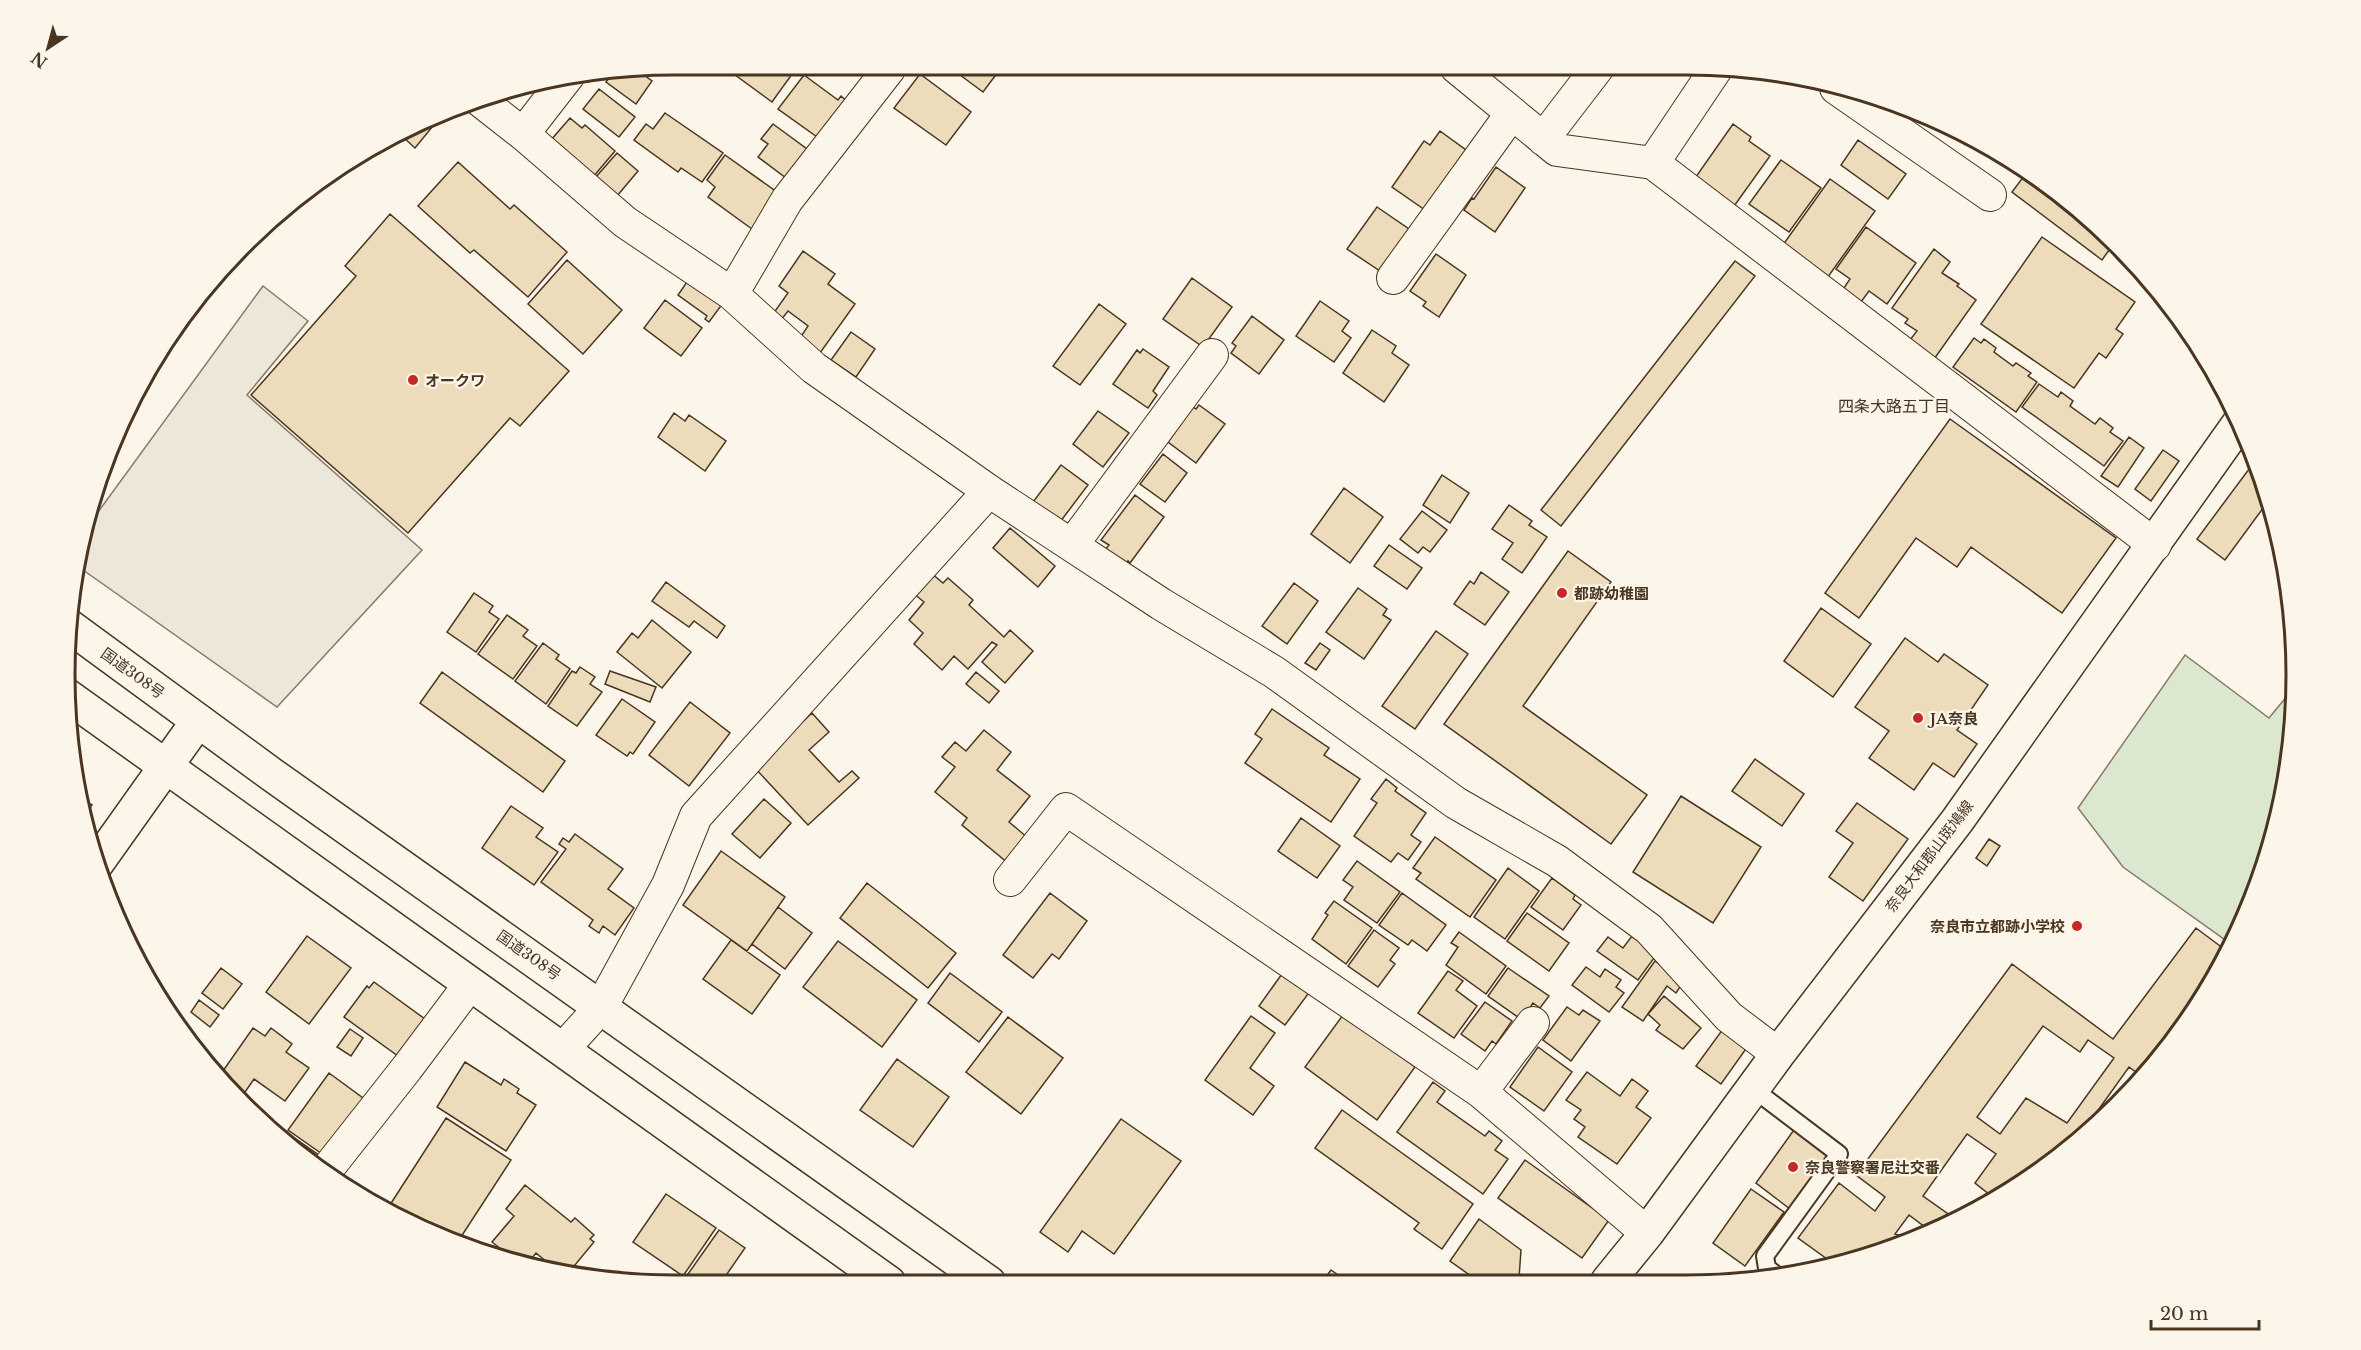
<svg xmlns="http://www.w3.org/2000/svg" width="2361" height="1350" font-family="'Libre Baskerville','Noto Sans JP',serif">
<style>
.garden{fill:#dce7d0;stroke:#887966;stroke-width:1.5}
.parking{fill:#ede7d9;stroke:#887966;stroke-width:1.5}
.building{fill:#ecdcbc;stroke:#4a3520;stroke-width:1.5;fill-rule:evenodd}
.lines{fill:none;stroke-linecap:round;stroke-linejoin:round}
.service-casing{stroke:#4a3520;stroke-width:20}
.minor-casing{stroke:#4a3520;stroke-width:34}
.tertiary-casing{stroke:#4a3520;stroke-width:36}
.primary-casing{stroke:#4a3520;stroke-width:36}
.trunk-casing{stroke:#4a3520;stroke-width:36}
.service{stroke:#fbf6e9;stroke-width:16}
.minor{stroke:#fbf6e9;stroke-width:32}
.tertiary{stroke:#fbf6e9;stroke-width:33}
.primary{stroke:#fbf6e9;stroke-width:33}
.trunk{stroke:#fbf6e9;stroke-width:33}
.poi-dot{fill:#c62828;stroke:#fbf6e9;stroke-width:2}
.labels{text-anchor:middle;dominant-baseline:central;stroke-width:4.5;stroke-linejoin:round;paint-order:stroke}
.poi-label{font-size:15px;font-weight:bold;fill:#4a3520;stroke:#fbf6e9;text-anchor:start}
.street-label{font-size:15px;fill:#4a3520;stroke:#fbf6e9}
.neighbourhood-label{font-size:16px;fill:#4a3520;stroke:#fbf6e9}
.rim{fill:none;stroke:#4a3520;stroke-width:3}
</style>
<rect width="100%" height="100%" fill="#fbf6e9"/>
<path class="garden" d="M2185,655L2269,718L2293,689L2291,755L2264,872L2231,944L2123,867L2078,808Z"/>
<path class="parking" d="M263,286L308,321L247,395L422,550L277,707L76,565L82,534Z"/>
<path class="building" d="M1001,68L983,92L952,69Z
M727,69H793L795,70L772,102Z
M614,70H637L652,81L636,104L606,82Z
M920,74L971,112L946,145L894,108Z
M804,75L838,100L841,96L848,102L820,139L778,109Z
M599,89L635,117L619,137L583,109Z
M446,110L415,148L403,137L414,124Z
M665,113L723,153L702,182L681,168L678,172L634,140L646,124L653,129Z
M570,118L582,128L585,125L615,151L593,177L551,140Z
M773,124L807,149L786,178L758,157L768,144L761,139Z
M1733,124L1751,137L1749,141L1770,156L1732,209L1693,181Z
M1440,131L1466,150L1425,210L1392,187L1424,141L1430,145Z
M1858,140L1906,174L1888,199L1841,165Z
M617,153L638,171L617,196L595,178Z
M725,155L777,192L756,232L708,197L715,187L707,180Z
M1781,160L1821,188L1789,232L1749,204Z
M458,162L510,209L514,205L567,252L528,297L474,250L470,253L418,206Z
M1496,167L1525,188L1495,232L1464,210L1472,198L1474,199Z
M2027,172L2089,216L2114,243L2102,260L2012,192Z
M1830,179L1875,211L1825,281L1780,249Z
M1377,207L1409,229L1380,271L1347,249Z
M390,214L569,371L520,426L510,418L408,533L251,395L356,276L345,266Z
M1866,227L1916,263L1887,304L1869,291L1858,306L1840,294L1850,279L1836,269Z
M2042,237L2135,302L2116,329L2123,334L2106,358L2099,353L2074,388L1981,324Z
M1934,249L1950,262L1942,273L1959,284L1957,286L1976,300L1932,362L1906,345L1917,331L1905,323L1908,319L1892,308Z
M803,251L835,274L828,284L855,304L820,353L800,338L808,326L788,311L781,320L773,314L788,293L779,286Z
M1436,254L1466,275L1439,317L1423,306L1426,302L1410,291Z
M567,260L622,310L583,354L528,304Z
M1735,261L1755,276L1561,526L1541,510Z
M1192,278L1232,307L1203,347L1163,319Z
M689,279L723,303L709,322L705,319L707,316L678,295Z
M2159,291L2171,304L2178,316L2154,298Z
M665,300L702,328L681,356L644,328Z
M1320,301L1349,321L1342,331L1351,338L1334,362L1296,336Z
M1099,304L1126,324L1080,385L1053,366Z
M1252,316L1284,340L1259,374L1231,353L1236,346L1232,343Z
M1372,330L1396,346L1392,353L1409,365L1384,402L1343,373Z
M851,332L875,349L856,377L831,360Z
M1974,338L1981,343L1984,339L1996,348L1994,352L2013,366L2016,363L2031,373L2028,376L2037,382L2016,412L1953,367Z
M1143,349L1169,367L1153,391L1157,395L1148,408L1113,384L1137,350L1140,353Z
M2039,384L2058,397L2061,392L2073,401L2070,406L2095,424L2100,418L2113,428L2110,432L2123,441L2104,466L2022,407Z
M1199,405L1225,424L1196,463L1168,442L1193,407L1196,409Z
M1098,411L1129,433L1103,467L1073,444Z
M674,413L685,421L689,415L726,441L705,471L658,437Z
M1950,419L2116,538L2062,613L1971,547L1957,567L1916,538L1859,618L1825,593Z
M2129,437L2144,448L2118,487L2101,476Z
M2163,450L2179,461L2151,501L2135,489Z
M1163,454L1187,473L1165,502L1140,484Z
M2255,461L2269,500L2225,560L2197,539Z
M1061,465L1088,485L1060,522L1033,502Z
M1442,475L1469,493L1450,523L1423,505Z
M1344,488L1383,517L1350,563L1311,534Z
M1135,495L1164,517L1130,563L1128,561L1122,569L1102,554L1109,545L1101,540Z
M1509,505L1532,521L1529,525L1547,537L1522,573L1502,559L1513,543L1492,529Z
M1422,511L1447,530L1430,552L1423,547L1418,553L1400,539Z
M1010,528L1055,566L1038,587L993,548Z
M1389,545L1422,568L1407,589L1374,566Z
M1568,551L1611,582L1523,706L1647,795L1611,844L1444,724Z
M1481,572L1509,592L1485,625L1454,604L1470,581L1474,584Z
M931,573L943,583L948,578L973,600L969,605L1004,637L1010,630L1033,651L1005,683L982,662L997,645L992,642L968,669L954,656L942,670L914,644L923,633L909,620L924,602L913,593Z
M666,582L725,626L717,638L694,621L689,627L652,601Z
M1294,583L1318,601L1287,644L1262,626Z
M1358,588L1387,609L1383,615L1391,620L1364,659L1326,632Z
M474,593L493,606L489,612L499,619L476,652L447,632Z
M1821,608L1871,644L1833,697L1784,661Z
M507,615L528,630L523,636L537,646L513,679L478,654Z
M652,620L691,652L662,688L617,652L632,633L638,638Z
M1436,631L1468,654L1415,729L1382,706Z
M1905,638L1938,662L1944,654L1988,685L1957,730L1977,744L1954,777L1933,763L1914,790L1869,758L1889,731L1855,707Z
M543,643L559,655L556,659L570,669L546,704L515,681Z
M1320,643L1330,650L1316,670L1305,663Z
M580,667L595,677L590,684L602,692L577,726L548,706L572,671L576,673Z
M610,671L656,687L650,702L605,684Z
M442,672L565,761L543,792L420,703Z
M976,672L999,691L989,703L966,684Z
M622,699L655,722L633,754L630,752L627,756L596,735Z
M690,702L730,733L689,786L649,755Z
M1272,709L1329,748L1324,755L1360,779L1331,822L1245,763L1262,739L1255,734Z
M812,713L829,732L809,750L839,782L852,771L859,778L808,825L754,767Z
M984,730L1011,752L997,770L1030,796L1009,822L1034,843L1014,868L962,825L967,818L935,792L955,767L942,757L955,742L966,751Z
M1755,759L1804,794L1782,826L1732,791Z
M1386,779L1397,788L1395,791L1426,813L1411,835L1421,842L1408,860L1398,853L1391,862L1354,836L1377,803L1371,799Z
M76,794L92,805L83,817Z
M1681,796L1761,847L1713,923L1633,872Z
M764,799L791,823L760,858L732,834Z
M1857,803L1908,839L1863,901L1829,877L1853,843L1836,831Z
M511,806L543,828L536,837L558,852L534,885L482,848Z
M1301,818L1340,846L1317,878L1278,851Z
M575,834L623,869L608,889L634,908L615,935L603,926L599,933L589,926L593,920L541,882L566,849L559,844L563,838L569,842Z
M1435,837L1496,880L1470,917L1416,879L1421,873L1413,868Z
M1989,839L2000,846L1987,866L1976,858Z
M721,851L785,897L747,951L683,905Z
M1357,861L1400,892L1377,923L1344,900L1353,887L1343,880Z
M1508,868L1539,891L1505,939L1474,917Z
M1552,878L1575,895L1573,899L1581,905L1563,930L1531,907Z
M867,883L956,953L928,988L840,918Z
M1050,893L1087,921L1059,959L1052,954L1033,978L1003,955Z
M1402,893L1446,925L1427,951L1412,940L1408,945L1379,925Z
M1334,901L1372,928L1346,964L1312,939L1328,915L1325,913Z
M778,907L812,933L785,969L752,944Z
M1527,913L1569,943L1549,971L1507,941Z
M2196,928L2228,952L2215,981L2141,1076L2129,1067L2081,1134L2083,1135L2025,1183L1994,1198L1975,1183L1996,1154L1967,1134L1923,1196L1951,1216L1947,1221L1929,1230L1909,1215L1895,1234L1912,1238L1883,1253L1834,1264L1798,1238L1839,1183L1875,1211L1885,1197L1856,1175L2012,964L2113,1039ZM2043,1026L2080,1052L2088,1040L2114,1058L2067,1123L2026,1098L2000,1134L1977,1117Z
M1374,930L1399,948L1390,960L1395,964L1378,987L1348,966Z
M1459,932L1506,966L1486,994L1446,965L1458,947L1451,943Z
M307,936L351,968L309,1024L266,992Z
M1632,936L1657,954L1638,980L1597,951L1608,937L1623,948Z
M731,940L780,975L752,1014L703,979Z
M838,941L917,1000L882,1047L803,987Z
M1655,961L1684,981L1676,993L1667,986L1643,1021L1622,1007Z
M1586,967L1600,977L1605,969L1621,980L1616,987L1624,993L1609,1012L1572,985Z
M221,968L242,984L223,1009L202,993Z
M1508,968L1549,996L1540,1008L1533,1003L1522,1020L1488,996Z
M1284,971L1311,990L1285,1025L1259,1006Z
M1448,971L1463,981L1456,990L1477,1006L1454,1038L1418,1013Z
M950,973L1002,1012L979,1042L928,1003Z
M374,982L425,1019L398,1056L344,1017L367,986L369,988Z
M1664,996L1701,1028L1683,1049L1656,1030L1660,1025L1648,1014Z
M199,1000L219,1015L210,1027L191,1012Z
M1485,1002L1512,1021L1496,1044L1492,1041L1485,1051L1461,1034Z
M1567,1007L1579,1015L1583,1010L1600,1021L1571,1061L1543,1040Z
M1343,1015L1415,1067L1377,1120L1305,1067Z
M1251,1016L1275,1033L1250,1068L1274,1086L1253,1115L1205,1080Z
M1008,1017L1063,1058L1021,1114L966,1072Z
M253,1028L265,1036L271,1028L292,1044L286,1052L309,1068L285,1101L254,1079L243,1095L218,1078Z
M350,1029L363,1038L351,1056L337,1047Z
M1723,1029L1748,1046L1721,1084L1696,1066Z
M1538,1047L1572,1072L1544,1111L1510,1087Z
M897,1059L949,1097L913,1147L860,1110Z
M465,1062L501,1085L504,1079L519,1089L517,1093L536,1105L506,1151L437,1107Z
M1587,1072L1620,1096L1632,1079L1648,1091L1636,1107L1651,1118L1617,1164L1578,1137L1585,1127L1574,1119L1581,1110L1566,1100Z
M329,1073L363,1098L325,1156L288,1130Z
M1433,1082L1445,1091L1437,1102L1485,1136L1489,1131L1502,1141L1495,1150L1508,1159L1483,1194L1397,1132Z
M1342,1110L1473,1204L1442,1249L1414,1229L1419,1223L1315,1148Z
M446,1118L511,1160L457,1243L386,1211Z
M1121,1119L1181,1161L1114,1254L1082,1231L1068,1252L1040,1232Z
M1796,1127L1831,1151L1790,1209L1756,1183Z
M286,1132L323,1158L317,1166L280,1140Z
M1525,1160L1609,1220L1582,1258L1498,1198Z
M525,1185L571,1222L575,1218L594,1235L590,1239L594,1242L570,1271L547,1267L549,1264L536,1253L528,1263L515,1260L492,1242L514,1216L506,1209Z
M1751,1189L1784,1212L1745,1266L1713,1243Z
M666,1194L716,1228L683,1276L633,1242Z
M1479,1219L1521,1250L1519,1278L1523,1281H1478L1450,1261Z
M719,1230L745,1248L720,1284H681Z
M1331,1270L1348,1282H1322Z"/>
<g class="lines">
<defs>
<path id="service" d="M1752,1088L1839,1154L1765,1256L1767,1268L1779,1277"/>
<path id="minor" d="M1456,67L1557,150L1653,163L2155,545
M1836,88L1990,195
M477,98L523,134L625,222L732,294L814,368L989,491L1161,604L1274,672L1456,803L1557,861L1649,929L1729,1017L1778,1054
M523,134L568,76
M1543,139L1599,66
M1653,163L1718,66
M1393,278L1512,113
M732,294L787,200L889,69
M1072,545L1212,355
M1010,880L1066,809L1481,1092L1647,1233
M563,1049L601,1007L668,885L696,816L989,491
M1481,1092L1533,1023
M325,1172L407,1068L470,984"/>
<path id="tertiary" d="M97,863L198,721"/>
<path id="primary" d="M1608,1281L1647,1233L1778,1054L1957,821L2240,422"/>
<path id="trunk" d="M69,626L271,774L989,1283
M66,695L889,1283"/>
</defs>
<use href="#service" class="service-casing"/>
<use href="#minor" class="minor-casing"/>
<use href="#tertiary" class="tertiary-casing"/>
<use href="#primary" class="primary-casing"/>
<use href="#trunk" class="trunk-casing"/>
<use href="#service" class="service"/>
<use href="#minor" class="minor"/>
<use href="#tertiary" class="tertiary"/>
<use href="#primary" class="primary"/>
<use href="#trunk" class="trunk"/>
</g>
<g class="poi-dot">
<circle cx="413" cy="380" r="6"/>
<circle cx="1562" cy="593" r="6"/>
<circle cx="1918" cy="718" r="6"/>
<circle cx="2077" cy="926" r="6"/>
<circle cx="1793" cy="1167" r="6"/>
</g>
<g class="labels">
<g class="poi-label">
<text x="425" y="380">オークワ</text>
<text x="1574" y="593">都跡幼稚園</text>
<text x="1930" y="718">JA奈良</text>
<text x="2065" y="926" text-anchor="end">奈良市立都跡小学校</text>
<text x="1805" y="1167">奈良警察署尼辻交番</text>
</g>
<g class="street-label">
<text transform="translate(133 673) rotate(36)">国道308号</text>
<text transform="translate(1929 856) rotate(-53)">奈良大和郡山斑鳩線</text>
<text transform="translate(529 955) rotate(35)">国道308号</text>
</g>
<g class="neighbourhood-label">
<text x="1894" y="406">四条大路五丁目</text>
</g>
</g>
<path d="M0 0H2361V1350H0ZM675 75H1686A600 600 0 0 1 2286 675V675A600 600 0 0 1 1686 1275H675A600 600 0 0 1 75 675V675A600 600 0 0 1 675 75Z" fill="#fbf6e9" fill-rule="evenodd"/>
<path class="rim" d="M675 75H1686A600 600 0 0 1 2286 675V675A600 600 0 0 1 1686 1275H675A600 600 0 0 1 75 675V675A600 600 0 0 1 675 75Z"/>
<g transform="translate(48 48) rotate(216)" stroke="#fbf6e9" stroke-width="4.5" paint-order="stroke">
<path d="M0-4.5L10 22L0 15L-10 22Z" fill="#4a3520"/>
<text y="-9" font-size="16" font-weight="bold" text-anchor="middle" fill="#4a3520">N</text>
</g>
<path d="M2151 1320v9h108v-9" fill="none" stroke="#4a3520" stroke-width="3"/>
<text x="2160" y="1320" font-size="18" fill="#4a3520" stroke="#fbf6e9" stroke-width="4.5" paint-order="stroke">20 m</text>
</svg>
